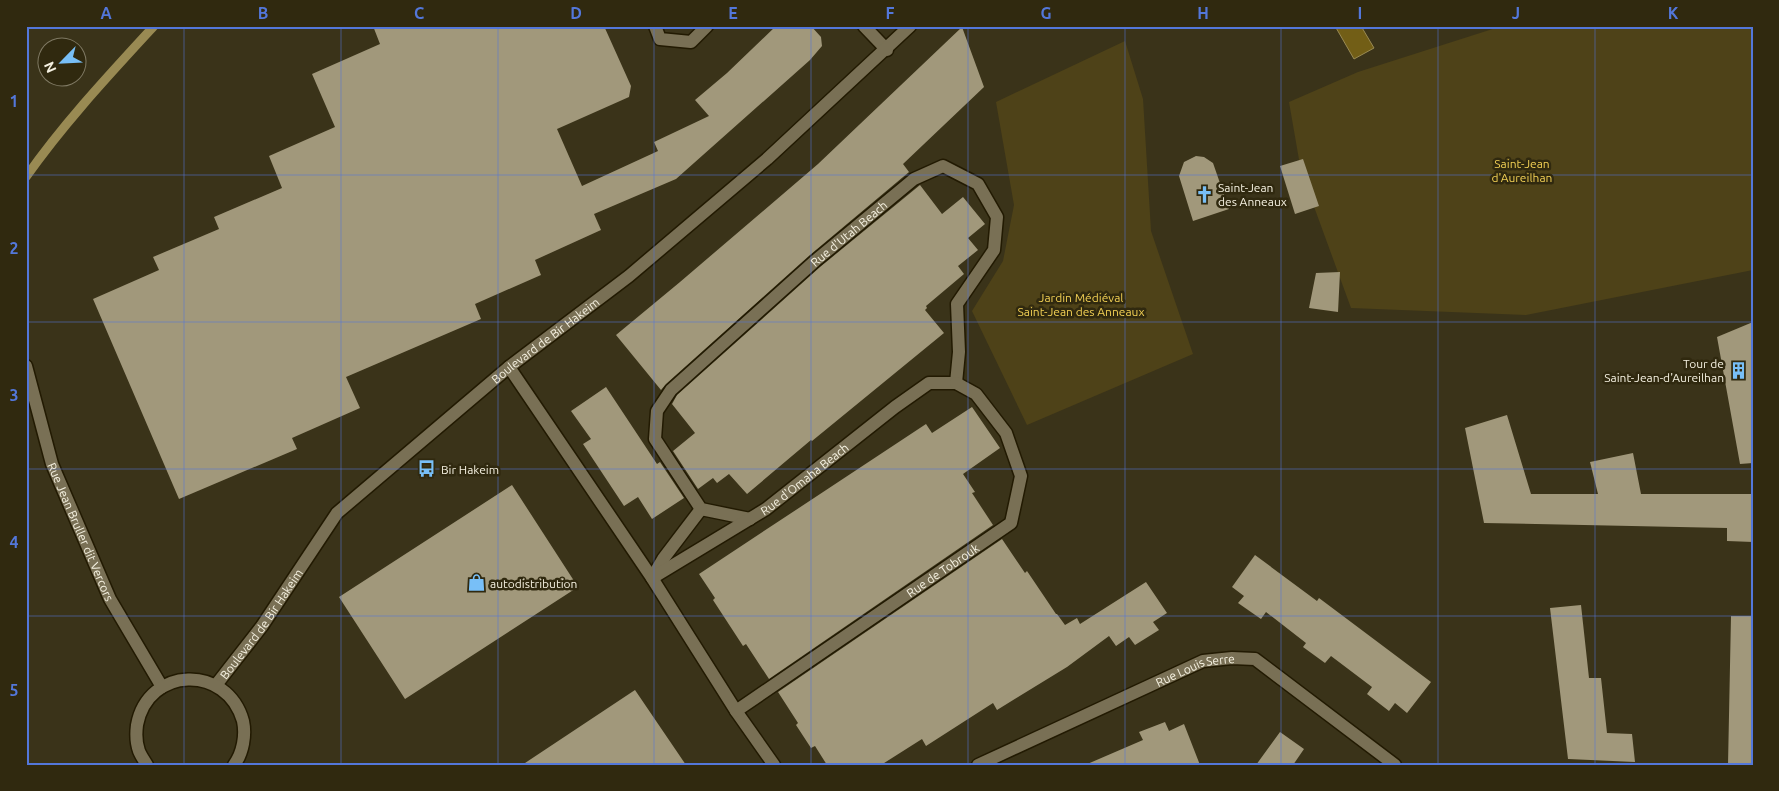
<svg xmlns="http://www.w3.org/2000/svg" width="1779" height="791" font-family="Ubuntu,sans-serif">
<style>
.green{fill:#4e4218}
.water{fill:#725e16;stroke:#998a53}
.lines{fill:none;stroke-linecap:round;stroke-linejoin:round}
.stream{stroke:#998a53;stroke-width:9}
.building{fill:#a1987b}
.minor-casing{stroke:#221a02;stroke-width:15}
.minor{stroke:#797055;stroke-width:12}
.grid{fill:none;stroke:#5377da;stroke-width:1;stroke-opacity:0.55}
.labels{text-anchor:middle;dominant-baseline:central;stroke-width:5;stroke-linejoin:round;paint-order:stroke}
.park-label{font-size:12px;fill:#f1cf54;stroke:#30290f}
.poi-label{font-size:12px;fill:#f5f1e1;stroke:#30290f;text-anchor:start}
.street-label{font-size:12px;fill:#f5f1e1;stroke:#30290f}
.neatline{fill:none;stroke:#5377da;stroke-width:2}
.grid-label{font-size:16px;text-anchor:middle;font-weight:bold;fill:#5377da}
</style>
<rect width="100%" height="100%" fill="#3a3319"/>
<path class="green" d="M1502,26H1753V270L1526,315L1351,308L1301,171L1289,102L1358,72Z
M1125,41L1143,99L1151,231L1193,354L1027,425L972,311L1003,261L1014,205L996,102Z"/>
<path class="water" d="M1335,26H1361L1374,48L1354,59Z"/>
<g class="lines">
<path class="stream" d="M26,177C64,123 109,75 154,26"/>
</g>
<path class="building" d="M373,26H604L631,86L629,97L557,129L582,186L658,151L654,142L709,116L695,100L727,73L776,26H811L821,37L822,46L810,60L676,179L594,214L601,230L535,260L541,275L475,304L481,319L346,377L360,408L292,438L297,449L179,499L93,299L159,270L153,257L219,229L214,217L282,188L269,156L335,127L312,74L380,44Z
M962,27L984,87L903,164L909,172L810,255L666,384L661,390L616,335L680,282L818,164Z
M1196,156L1204,157L1213,163L1229,209L1193,221L1179,176L1184,162Z
M1303,159L1319,206L1295,214L1280,166Z
M920,185L942,214L963,197L985,224L968,238L978,250L958,266L964,274L926,306L927,308L925,310L944,333L812,441L811,440L747,494L729,474L717,483L713,478L698,489L673,451L695,433L672,404L677,395L820,267Z
M1340,272L1338,312L1309,308L1316,273Z
M1753,322V463L1740,464L1717,337Z
M606,387L657,464L660,462L684,498L652,519L638,497L624,506L583,444L591,439L571,411Z
M972,407L1000,448L963,474L975,492L972,493L993,525L769,679L746,644L743,646L713,600L715,598L699,574L926,424L932,433Z
M1507,415L1531,494H1598L1590,462L1633,453L1641,494H1753V542L1727,541V528L1484,523L1465,428Z
M512,485L578,587L405,699L339,597Z
M1002,539L1025,573L1027,571L1056,614H1057L1065,625L1077,618L1080,624L1146,582L1167,613L1153,622L1159,630L1135,645L1129,637L1116,646L1109,636L1067,667L997,710L993,703L926,746L922,739L881,765H827L815,746L811,748L796,725L798,723L778,692Z
M1255,555L1317,601L1319,598L1431,682L1407,713L1395,703L1389,711L1367,694L1372,687L1331,656L1325,663L1303,647L1306,643L1266,612L1261,619L1238,603L1244,596L1232,587Z
M1581,605L1589,678H1601L1607,733L1632,734L1635,762L1568,759L1550,608Z
M1731,616H1753V765H1728Z
M635,690L686,765H522Z
M1165,722L1169,731L1184,724L1200,765H1085L1143,740L1139,732Z
M1280,732L1304,749L1293,765H1256Z"/>
<g class="lines">
<defs>
<g id="minor">
<path d="M655,26L660,39L691,42L707,26"/>
<path d="M864,26L887,50"/>
<path id="s1" d="M26,366L52,464L110,599L162,687"/>
<path d="M509,367L652,578L736,711L774,765"/>
<path id="s2" d="M750,519L701,509L655,439L657,411L671,390L815,261L914,179L943,166L978,184L997,217L994,250L957,304L959,352L956,383"/>
<path d="M653,576L663,559L701,509"/>
<path id="s3" d="M652,578L766,509L895,407L929,383H956"/>
<path id="s4" d="M216,685L262,626L337,513L509,367L629,276L767,159L910,26"/>
<path id="s5" d="M736,711L1011,523L1021,476L1006,433L976,394L956,383"/>
<path d="M147,765C144,760 141,756 139,751C136,743 136,733 137,725C148,666 227,664 243,721C246,735 243,753 234,765"/>
<path id="s6" d="M978,765L1203,661L1232,658L1255,659L1395,765"/>
</g>
</defs>
<use href="#minor" class="minor-casing"/>
<use href="#minor" class="minor"/>
</g>
<path class="grid" d="M184,26V765M341,26V765M498,26V765M654,26V765M811,26V765M968,26V765M1125,26V765M1281,26V765M1438,26V765M1595,26V765M26,175H1753M26,322H1753M26,469H1753M26,616H1753"/>
<defs>
<symbol id="church-bare" viewBox="-9 -9 18 18"><path d="M-1.2-6h2.4v3.5h3.3v2.4h-3.3V6h-2.4V-.1h-3.3v-2.4h3.3Z" fill="#78bff7" stroke="#30290f" stroke-width="2.5" paint-order="stroke"/></symbol>
<symbol id="building-bare" viewBox="-9 -9 18 18"><path d="M-4-6H4V6H1V3H-1V6H-4ZM-2.5-4.3h1.7v1.8h-1.7ZM.8-4.3h1.7v1.8H.8ZM-2.5-1h1.7V.8h-1.7ZM.8-1h1.7V.8H.8Z" fill="#78bff7" stroke="#30290f" stroke-width="2.5" paint-order="stroke"/></symbol>
<symbol id="bus-bare" viewBox="-9 -9 18 18"><path d="M-5-6H5V4H4V6H2V4H-2V6H-4V4H-5ZM-3.5-4V0h7V-4ZM-3.5 1.2v1.5H-2V1.2ZM2 1.2v1.5H3.5V1.2Z" fill="#78bff7" stroke="#30290f" stroke-width="2.5" paint-order="stroke"/></symbol>
<symbol id="shop-bare" viewBox="-9 -9 18 18"><path d="M-5-2.5h2.3a2.7 3.5 0 0 1 5.4 0H5L5.5 6h-11ZM-1.5-2.5h3a1.5 2.3 0 0 0-3 0Z" fill="#78bff7" stroke="#30290f" stroke-width="2.5" paint-order="stroke"/></symbol>
</defs>
<g fill-rule="evenodd">
<use href="#church-bare" x="1192" y="182" width="25" height="25"/>
<use href="#building-bare" x="1726" y="358" width="25" height="25"/>
<use href="#bus-bare" x="414" y="456" width="25" height="25"/>
<use href="#shop-bare" x="464" y="570" width="25" height="25"/>
</g>
<g class="labels">
<g class="park-label">
<text x="1522" y="163">Saint-Jean<tspan x="1522" dy="14">d'Aureilhan</tspan></text>
<text x="1081" y="297">Jardin Médiéval<tspan x="1081" dy="14">Saint-Jean des Anneaux</tspan></text>
</g>
<g class="poi-label">
<text x="1218" y="187">Saint-Jean<tspan x="1218" dy="14">des Anneaux</tspan></text>
<text x="1724" y="363" text-anchor="end">Tour de<tspan x="1724" dy="14">Saint-Jean-d'Aureilhan</tspan></text>
<text x="441" y="469">Bir Hakeim</text>
<text x="490" y="583">autodistribution</text>
</g>
<g class="street-label">
<text stroke="none"><textPath href="#s2" startOffset="424">Rue d'Utah Beach</textPath></text>
<text stroke="none"><textPath href="#s4" startOffset="481">Boulevard de Bir Hakeim</textPath></text>
<text stroke="none"><textPath href="#s3" startOffset="182">Rue d'Omaha Beach</textPath></text>
<text stroke="none"><textPath href="#s1" startOffset="175">Rue Jean Bruller dit Vercors</textPath></text>
<text stroke="none"><textPath href="#s5" startOffset="250">Rue de Tobrouk</textPath></text>
<text stroke="none"><textPath href="#s4" startOffset="76">Boulevard de Bir Hakeim</textPath></text>
<text stroke="none"><textPath href="#s6" startOffset="238">Rue Louis Serre</textPath></text>
</g>
</g>
<rect width="1779" height="791" fill="none" stroke="#30290f" stroke-width="55"/>
<g transform="translate(62 62) rotate(246)"><circle r="24" fill="#30290f" stroke="#7f7963"/>
<path d="M0-4L9 19L0 12L-9 19Z" fill="#78bff7"/>
<text y="-8" font-size="14" font-weight="bold" text-anchor="middle" fill="#f5f1e1">N</text>
</g>
<rect x="28" y="28" width="1724" height="736" class="neatline"/>
<g class="grid-label">
<text x="106" y="19">A</text>
<text x="263" y="19">B</text>
<text x="419" y="19">C</text>
<text x="576" y="19">D</text>
<text x="733" y="19">E</text>
<text x="890" y="19">F</text>
<text x="1046" y="19">G</text>
<text x="1203" y="19">H</text>
<text x="1360" y="19">I</text>
<text x="1516" y="19">J</text>
<text x="1673" y="19">K</text>
<text x="14" y="107">1</text>
<text x="14" y="254">2</text>
<text x="14" y="401">3</text>
<text x="14" y="548">4</text>
<text x="14" y="696">5</text>
</g>
</svg>
